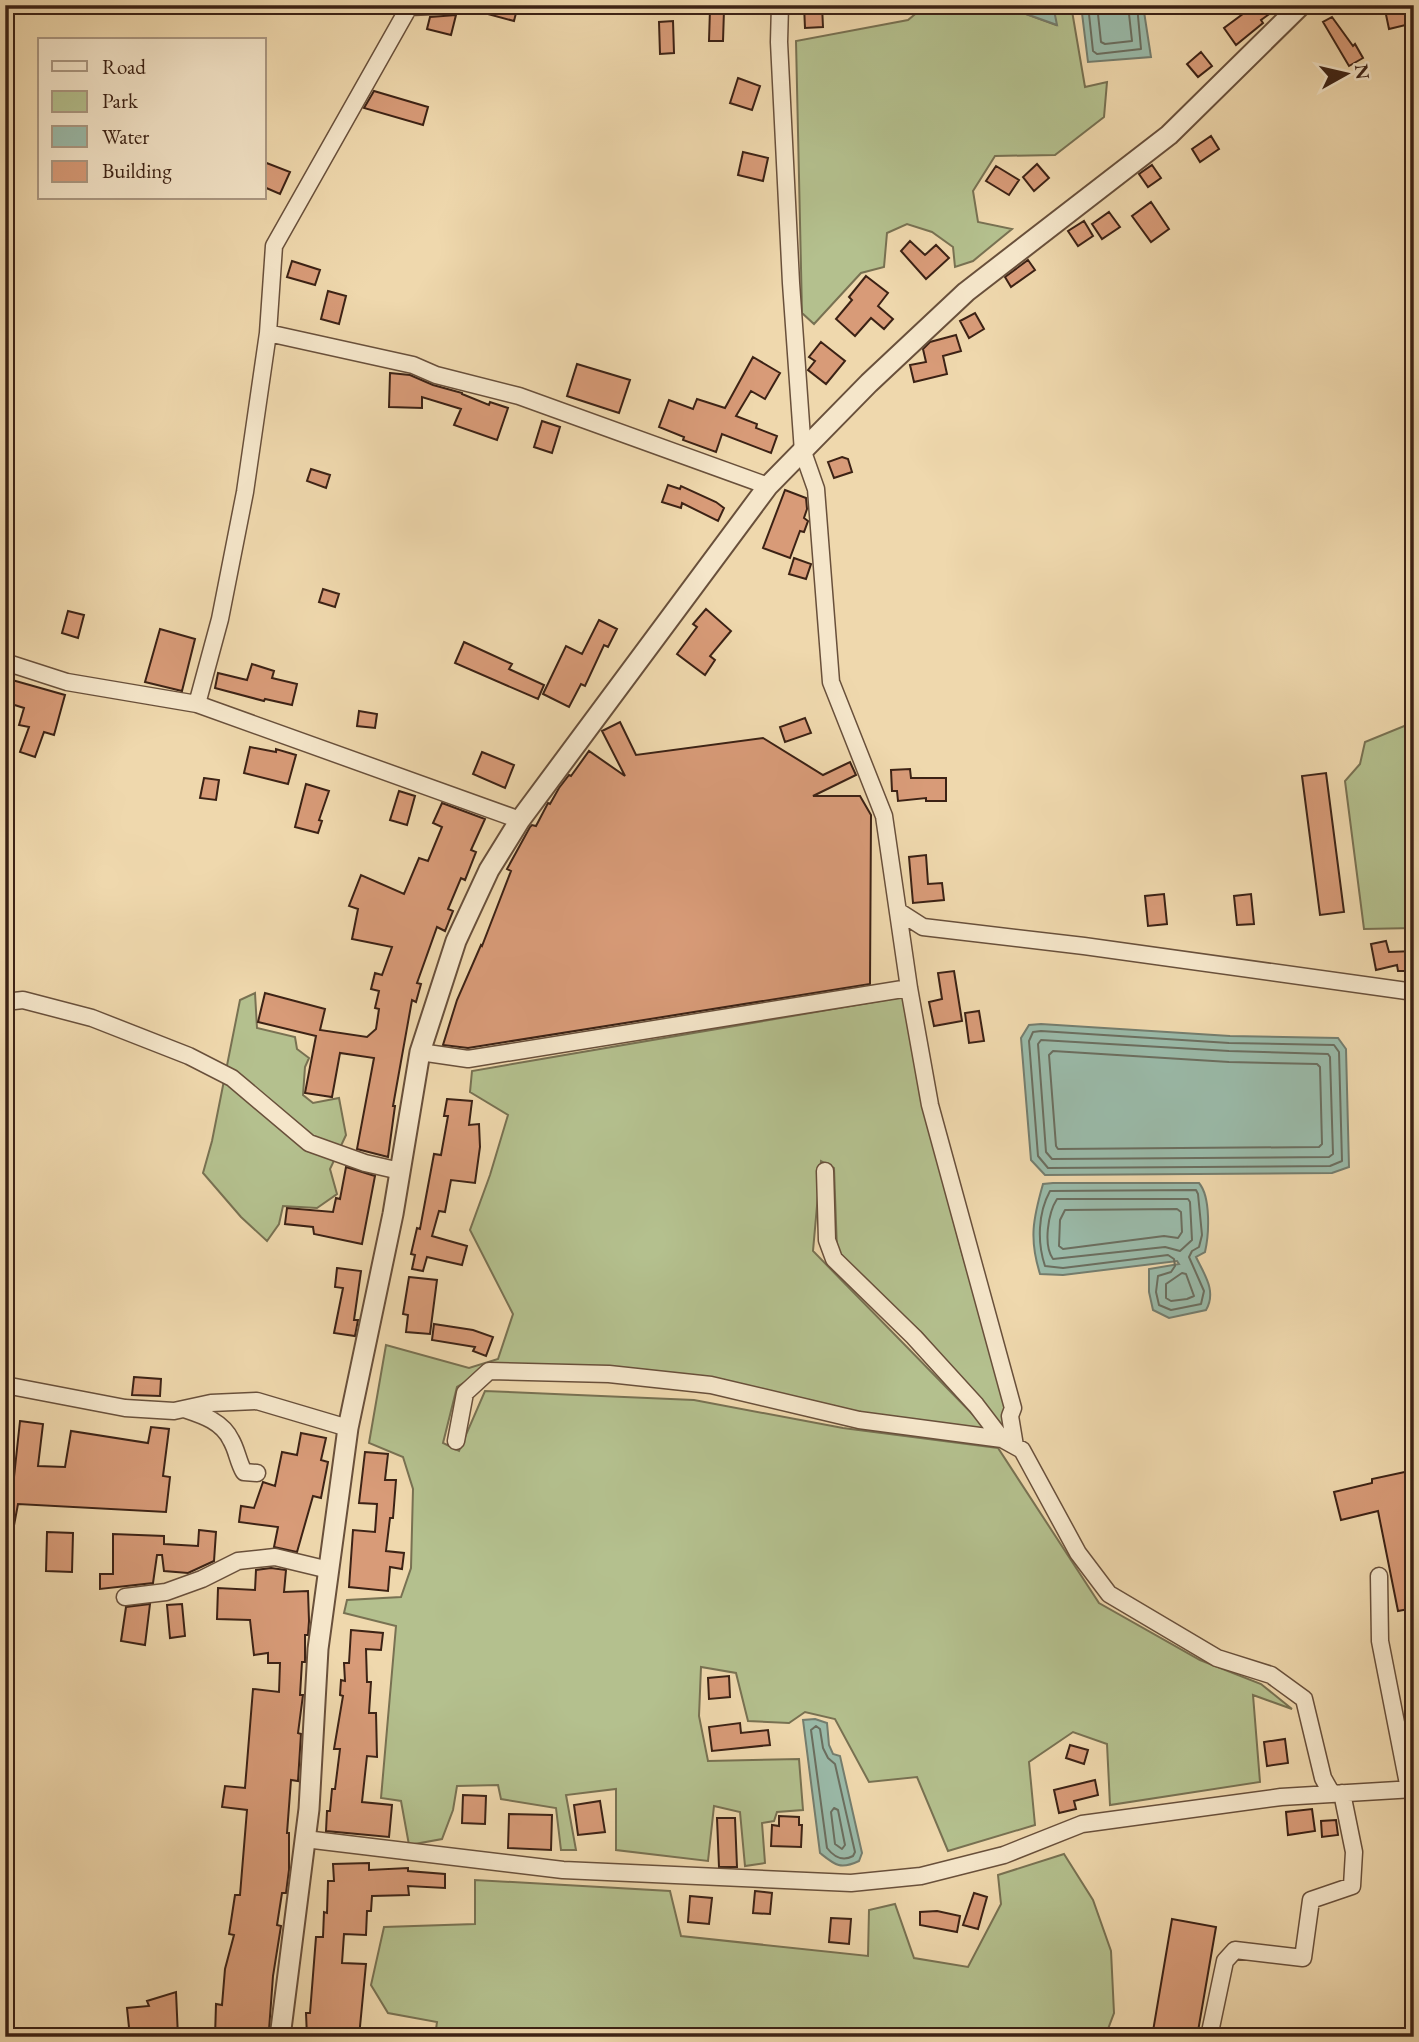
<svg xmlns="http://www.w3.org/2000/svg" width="1419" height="2042" font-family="'EB Garamond',serif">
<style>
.green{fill:#b4c08e;stroke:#787152;stroke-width:2}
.water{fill:#9abaa9;stroke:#747d6e;stroke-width:2}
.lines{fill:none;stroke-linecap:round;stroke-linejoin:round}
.shore{stroke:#6b6e5f;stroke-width:2}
.building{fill:#d89b78;stroke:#3c2215;stroke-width:2}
.minor-casing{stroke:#69503b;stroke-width:19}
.tertiary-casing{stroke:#69503b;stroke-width:23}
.minor{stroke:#f5e6ca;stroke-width:16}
.tertiary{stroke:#f5e6ca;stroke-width:19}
</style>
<rect width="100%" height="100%" fill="#efd8ad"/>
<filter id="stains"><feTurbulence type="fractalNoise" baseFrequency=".00286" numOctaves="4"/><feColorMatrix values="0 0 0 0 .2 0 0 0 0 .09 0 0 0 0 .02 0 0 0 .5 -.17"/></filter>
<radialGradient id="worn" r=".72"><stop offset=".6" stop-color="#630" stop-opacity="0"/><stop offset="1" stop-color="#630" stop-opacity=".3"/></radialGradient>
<path class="green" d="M926,5H1001L1056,25L1053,5H1071L1085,87L1107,82L1104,117L1055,155L995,156L973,191L978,222L1012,229L973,261L955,267L953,247L932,232L907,224L887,233L884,267L861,273L814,324L802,313L796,41L908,20Z
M1414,722V928L1364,929L1345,781L1360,764L1365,742Z
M255,993L257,1028L295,1037L297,1049L309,1058L305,1067L303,1095L313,1103L339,1098L346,1135L330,1169L337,1194L317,1208L283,1206L279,1224L267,1241L241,1217L203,1173L212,1141L240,1000Z
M903,997L921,1097L962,1253L1008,1406L1007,1433L922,1333L871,1287L837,1250L834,1168L821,1161L813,1251L989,1431L864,1416L713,1379L494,1365L457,1387L443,1443L459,1451L485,1391L694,1400L843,1428L998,1448L1099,1603L1200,1660L1261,1684L1292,1709L1253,1695L1260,1782L1110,1805L1107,1744L1073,1732L1029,1762L1035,1825L948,1851L917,1777L869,1782L835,1719L805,1712L789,1723L748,1721L736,1673L701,1667L699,1716L708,1761L799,1759L803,1810L777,1812L774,1821L762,1823L765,1863L745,1866L740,1812L714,1806L708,1861L616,1850V1789L566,1795L576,1850H561L556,1808L501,1799L498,1785L457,1786L453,1810L442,1839L409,1845L401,1801L381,1798L396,1626L344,1613L347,1600L401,1597L411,1568L413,1489L403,1457L369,1443L386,1345L469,1368L498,1359L513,1314L470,1230L490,1175L508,1115L470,1092L472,1071Z
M1064,1854L1093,1900L1111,1951L1114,2013L1105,2037H435L437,2022L388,2013L371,1985L384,1927L475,1924V1880L670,1891L681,1936L868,1956L869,1910L895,1904L914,1958L968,1967L1001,1904L998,1875Z"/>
<path class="water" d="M1001,5H1053L1057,25Z
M1081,5H1143L1151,57L1088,62Z
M1041,1024L1230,1036L1338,1038L1346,1049L1349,1167L1332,1173L1045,1175L1031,1160L1021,1038L1029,1025Z
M1053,1183H1199C1211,1197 1209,1235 1205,1252L1196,1257C1204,1274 1217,1291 1206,1310L1169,1318L1153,1310L1149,1292V1269L1179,1264L1177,1261L1063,1275L1040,1274C1029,1239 1033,1219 1043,1184Z
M815,1719L827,1723L829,1745L833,1754L840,1756L862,1853L859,1861C840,1870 835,1865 820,1853L803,1720Z"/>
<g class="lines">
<path class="shore" d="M1088,5L1093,51L1097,54L1141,49L1137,5
M1097,5L1101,42L1105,44L1132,41L1128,5
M1041,1031L1229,1043L1334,1045L1339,1052L1342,1161L1330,1166L1048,1168L1038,1156L1029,1041L1033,1032Z
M1041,1040L1229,1051L1328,1054L1330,1057L1333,1154L1329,1157L1052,1159L1046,1152L1038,1044Z
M1053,1051L1229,1062L1317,1064L1320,1067L1322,1144L1319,1147L1058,1149L1056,1146L1049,1055Z
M1196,1190L1198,1194L1202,1235L1199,1247L1192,1251L1189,1257L1204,1291L1201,1304L1171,1310L1159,1305L1156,1292L1158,1276L1171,1272L1175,1266L1174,1259L1168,1255L1063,1268L1045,1266C1037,1242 1038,1213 1050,1191Z
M1057,1199H1188L1190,1202L1192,1240L1180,1251L1165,1247L1053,1259C1043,1245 1048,1213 1057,1199Z
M1177,1209L1181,1212L1182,1232L1178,1238L1164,1236L1063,1249L1059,1246L1060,1220L1065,1210Z
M1182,1273L1186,1274L1194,1296L1187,1299L1171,1301L1166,1298V1284Z
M816,1726L820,1729L823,1748L828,1758L835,1764L855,1852L853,1856C842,1862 834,1857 827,1848L811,1730Z
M834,1808L838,1810L845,1845L842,1849L835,1844L831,1812Z"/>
</g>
<path class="building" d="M474,5H518L514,21L473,10Z
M804,5H822L823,27L805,28Z
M1255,5H1282L1261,20L1263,23L1236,45L1224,28Z
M1384,5H1414V23L1389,29Z
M710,9L724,10L723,41H709Z
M456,15L451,35L427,29L430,17Z
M1332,17L1353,46L1355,44L1363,58L1349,66L1323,22Z
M673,21L674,53L660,54L659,22Z
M1201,52L1212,66L1198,77L1187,64Z
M738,78L760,86L752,110L730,103Z
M374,91L428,107L423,125L364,108Z
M1211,136L1219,149L1200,162L1192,149Z
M743,152L768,158L763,181L738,175Z
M264,162L290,172L280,194L264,187Z
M1037,164L1049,178L1034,191L1023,177Z
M1152,165L1161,178L1148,187L1139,174Z
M996,166L1019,180L1009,195L986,181Z
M1151,202L1169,229L1151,242L1132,216Z
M1109,212L1120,227L1102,239L1092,224Z
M1084,221L1093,236L1078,246L1068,231Z
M910,241L925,255L936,245L949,258L926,279L901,251Z
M1028,260L1035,270L1011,287L1005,277Z
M292,261L320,270L315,285L287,277Z
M866,276L888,293L878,306L893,319L884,329L871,318L855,336L836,319L852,300L849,297Z
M328,291L346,296L339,324L321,319Z
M975,313L984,329L969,338L960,321Z
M956,335L961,351L943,356L947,374L914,382L910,365L926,362L923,349L930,342Z
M821,342L845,361L826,384L808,370L815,361L809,357Z
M753,357L780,373L765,399L751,391L736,416L757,424L756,428L777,436L771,453L722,434L716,452L683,440L684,437L659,427L669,400L693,409L697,399L725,408Z
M577,364L630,380L619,413L567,396Z
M390,373L410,375L433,385L462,393V394L489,405L490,402L508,408L497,440L454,425L461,409L422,397V408L389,407Z
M542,421L560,427L552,453L534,447Z
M842,457L848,459L852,472L834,478L828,462Z
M311,469L330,475L326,488L307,481Z
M668,485L680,489L681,486L716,502L724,508L718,521L682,503L681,508L662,502Z
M785,490L806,498L807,509L804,518L808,521L804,532L800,531L790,558L763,548Z
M794,558L811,564L806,579L789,574Z
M323,589L339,594L335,607L319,602Z
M706,609L731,631L710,656L715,660L705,675L677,654L697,627L693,624Z
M68,611L84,615L78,638L62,633Z
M599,620L617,629L608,647L604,645L585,686L581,684L569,707L543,694L566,646L582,654Z
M160,629L195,639L182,691L145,682Z
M464,642L512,664L509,669L544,685L538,699L455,663Z
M252,664L274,671L272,678L297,684L292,705L265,699L264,701L215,688L218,673L247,680Z
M5,678L65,695L54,735L44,732L35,757L20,752L29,727L19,725L24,708L5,702Z
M359,711L377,714L375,728L357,726Z
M805,718L811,733L785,742L780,727Z
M620,722L636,755L763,738L823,775L850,762L856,775L813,796H860L871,815L870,984L468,1048L443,1045L457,1000L481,945L482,946L511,871L507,869L530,827L532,825L536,826L548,803L550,804L559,788L569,775L571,776L589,751L625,776L602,731Z
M250,747L276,752V749L296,755L288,784L244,773Z
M482,752L514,765L505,788L473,774Z
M910,769L911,778H946V801H926V798L898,801L897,791H892L891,770Z
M1326,773L1344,912L1320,915L1302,776Z
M204,778L219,780L216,800L200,798Z
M306,784L329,791L319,820L322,821L318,833L295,827Z
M399,791L415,796L407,825L390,820Z
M442,803L485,819L471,850L476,852L465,880L461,878L448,909L453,911L445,931L437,927L417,983L421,984L416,1002L412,1000L393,1106H395L388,1157L357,1149L374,1058L340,1053L332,1097L305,1093L316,1036L258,1022L265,993L325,1009L320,1030L367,1037L376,1029L379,1009L375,1008L379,991L371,989L375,973L382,975L392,947L352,939L358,909L349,906L361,875L404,894L419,858L428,861L442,827L433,823Z
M926,855L928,884L942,883L944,900L913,903L909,857Z
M1164,894L1167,924L1148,926L1145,896Z
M1251,894L1254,924L1237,925L1234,896Z
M1386,941L1389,952L1414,951V971H1398L1397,965L1376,970L1371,944Z
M954,971L962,1021L934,1026L929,1002L942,999L938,973Z
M979,1011L984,1041L969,1043L965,1013Z
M447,1099L472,1101L469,1125L479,1124L480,1147L475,1183L451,1180L445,1212L439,1211L432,1236L467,1246L462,1265L427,1257L423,1271L412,1269L415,1255L411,1254L417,1228L420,1229L434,1154L441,1155L448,1116H444Z
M346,1167L375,1176L362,1244L314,1234L313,1227L285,1224L287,1208L333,1212L336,1198L340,1199Z
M337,1268L361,1271L354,1320H358L355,1336L334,1333L343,1288L335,1287Z
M409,1277L437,1280L430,1334L406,1332L408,1315L403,1314Z
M434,1324L473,1330L493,1337L486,1356L473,1351L475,1347L432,1340Z
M134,1377L161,1379L160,1396L132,1395Z
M20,1421L43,1424L38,1466L65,1467L71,1431L148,1443L151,1427L169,1429L163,1476L170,1477L166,1512L18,1504L12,1536L5,1535V1487L8,1475L14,1477Z
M301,1433L326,1438L321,1460L328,1462L321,1498L313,1496L297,1552L274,1547L278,1527L239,1522L241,1506L254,1508L263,1482L275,1486L282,1452L297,1455Z
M365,1452L388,1454L385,1480H396L393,1518H390L386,1551L404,1553L402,1569L390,1567L388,1591L349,1587L353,1530L375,1532L377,1504L359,1503Z
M1414,1470V1608L1398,1611L1378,1511L1341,1520L1334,1492L1372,1483V1479Z
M199,1530L216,1532L214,1561L188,1573L164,1571L162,1555H157L153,1583L100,1589V1574H113V1534L164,1536V1544L198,1546Z
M47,1532L73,1533L72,1572L46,1571Z
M271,1568L286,1570L284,1592L308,1591L309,1621L308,1635H305V1662H302L300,1695H303L298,1733L301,1734L298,1781L291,1780L287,1833H289V1870L286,1893H282L277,1925L281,1926L273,1976L269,2030L240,2029L239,2037H215L216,2004L222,2005L225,1969L234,1935L229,1934L235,1895H240L247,1810L222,1807L225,1786L245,1788L253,1689L279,1692L280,1663H268V1653L254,1655L250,1620L217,1619L218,1588L255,1590L256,1570Z
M150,1604L145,1645L121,1641L126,1607Z
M182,1604L185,1636L170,1638L167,1605Z
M351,1630L383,1633L381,1650L366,1649L367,1682H371L369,1713H376L377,1757L367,1756L362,1802L392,1805L389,1837L326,1831L327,1811H330L332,1789H335L340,1749H334L343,1696L340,1695L341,1680L345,1681L344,1663H349Z
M729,1676L730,1697L709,1699L708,1678Z
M740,1723L741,1733L768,1730L770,1745L712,1751L709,1727Z
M1285,1739L1288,1763L1267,1766L1264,1742Z
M1070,1745L1088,1750L1084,1764L1066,1758Z
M1095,1780L1098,1795L1074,1801L1076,1809L1059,1813L1054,1790Z
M463,1795L486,1796L485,1824L462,1823Z
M600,1801L605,1832L578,1835L574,1805Z
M1312,1809L1315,1831L1288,1835L1286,1812Z
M509,1814L552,1815L551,1850L508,1848Z
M779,1816L799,1817V1825H802L801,1847L771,1846L772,1825L779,1826Z
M717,1818H735L737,1867H719Z
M1336,1820L1338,1835L1322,1837L1321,1821Z
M369,1863V1870L408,1868V1871L445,1874V1888L408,1886L409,1895L372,1896L371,1911H367L366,1935L344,1934L342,1963L366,1964L359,2037H307L306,2013H310L316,1937H323L324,1912L327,1913L328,1881H334L333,1864Z
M755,1891L772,1893L770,1914L753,1913Z
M974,1893L987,1897L978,1929L963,1925Z
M690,1896L712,1898L709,1924L688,1922Z
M937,1911L960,1916L957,1932L920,1925V1912Z
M831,1918L851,1919L849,1944L829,1942Z
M1172,1919L1216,1927L1197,2037H1152Z
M176,1992L178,2037H130L127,2008L149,2006L147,2001Z"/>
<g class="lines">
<defs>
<path id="minor" d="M455,5L409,7L274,246L268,333L413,365L436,375L519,396L768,486
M780,5L779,42L791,283L803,452L816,489L831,682L884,816L909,988L930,1105L1013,1408L1010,1416L1015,1446
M268,333L245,492L220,619L197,704L520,820
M5,662L67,682L197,704
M898,911L923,927L1084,946L1414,992
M5,1002L23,1000L92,1018L189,1056L232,1078L309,1143L365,1163L400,1171
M420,1052L468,1059L909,988
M825,1171L827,1240L834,1259L914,1337L976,1405L1002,1439
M5,1385L125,1408L174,1411L211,1403L257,1401L348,1428
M184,1409C202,1415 222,1421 231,1440C237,1450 238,1462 244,1472L257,1473
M456,1441L465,1393L489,1371L609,1374L711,1385L859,1420L1002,1439L1022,1450L1078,1553L1109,1594L1217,1658L1271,1675L1304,1699L1323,1778L1332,1794
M1379,1576L1380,1641L1409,1789
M125,1597L166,1592L202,1579L238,1561L275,1557L329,1570
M305,1839L563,1870L851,1883L921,1876L1004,1855L1082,1824L1281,1797L1414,1789
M1209,2037L1225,1961L1235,1950L1303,1958L1311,1900L1352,1886L1354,1852L1342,1793"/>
<path id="tertiary" d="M280,2037L309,1809L318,1649L348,1428L393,1214L420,1052L456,941L489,870L520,820L768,486L869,383L966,292L1169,135L1301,5"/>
</defs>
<use href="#minor" class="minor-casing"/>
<use href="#tertiary" class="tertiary-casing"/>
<use href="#minor" class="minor"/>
<use href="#tertiary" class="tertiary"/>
</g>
<rect width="1419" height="2042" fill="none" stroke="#efd8ad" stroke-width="28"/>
<rect x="7" y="7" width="1405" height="2028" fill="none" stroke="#3c2215" stroke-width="3.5"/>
<rect x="14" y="14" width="1391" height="2014" fill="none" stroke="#3c2215" stroke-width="2"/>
<rect x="38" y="38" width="228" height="161" fill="#f5e6ca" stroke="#ab9882" stroke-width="2"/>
<rect x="52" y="61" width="35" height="10" fill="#f5e6ca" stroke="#ab9882" stroke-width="2"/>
<text x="102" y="74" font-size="21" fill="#3c2215">Road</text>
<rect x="52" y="91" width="35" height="21" fill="#b4c08e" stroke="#ab9882" stroke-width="2"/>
<text x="102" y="108" font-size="21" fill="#3c2215">Park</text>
<rect x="52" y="126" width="35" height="21" fill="#9abaa9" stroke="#ab9882" stroke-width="2"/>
<text x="102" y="144" font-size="21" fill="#3c2215">Water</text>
<rect x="52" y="161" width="35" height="21" fill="#d89b78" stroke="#ab9882" stroke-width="2"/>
<text x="102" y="178" font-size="21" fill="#3c2215">Building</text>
<g transform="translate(1346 74) rotate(82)" stroke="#f5e6ca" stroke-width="5" paint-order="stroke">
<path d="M0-5L12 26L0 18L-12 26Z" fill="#3c2215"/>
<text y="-10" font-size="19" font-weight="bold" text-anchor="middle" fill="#3c2215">N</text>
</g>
<rect width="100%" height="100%" filter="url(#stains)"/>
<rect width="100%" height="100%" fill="url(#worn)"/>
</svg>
